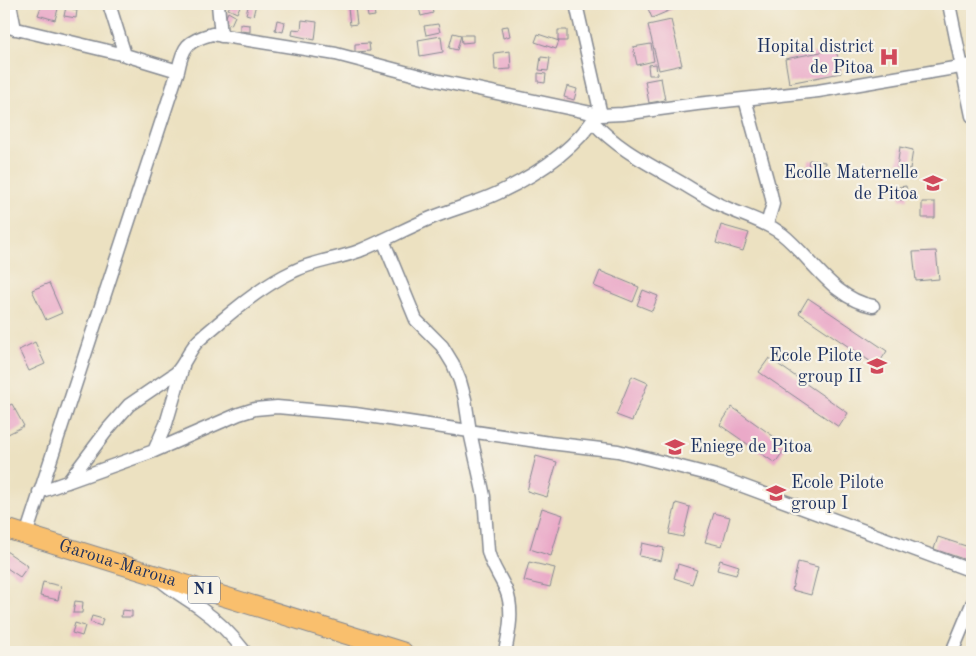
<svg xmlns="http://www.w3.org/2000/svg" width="976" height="656" font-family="'Old Standard TT',serif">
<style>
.building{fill:#eaa9c8}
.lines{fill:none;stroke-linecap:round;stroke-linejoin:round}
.minor-casing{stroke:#848890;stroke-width:15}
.highway-casing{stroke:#848890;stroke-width:21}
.minor{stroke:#fff;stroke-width:12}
.highway{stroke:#f9bf6d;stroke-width:19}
.labels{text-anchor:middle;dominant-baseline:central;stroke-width:4.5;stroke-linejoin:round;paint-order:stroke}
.shield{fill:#f7f3e8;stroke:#5d6a87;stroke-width:1}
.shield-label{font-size:16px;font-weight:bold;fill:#1b2f5e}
.poi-label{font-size:18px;fill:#1b2f5e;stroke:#f7f3e8;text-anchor:end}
.street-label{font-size:18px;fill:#1b2f5e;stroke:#f7f3e8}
</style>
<rect width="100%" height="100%" fill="#f7f3e8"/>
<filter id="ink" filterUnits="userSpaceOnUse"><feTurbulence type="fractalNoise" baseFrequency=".02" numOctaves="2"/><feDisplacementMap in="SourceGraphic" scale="10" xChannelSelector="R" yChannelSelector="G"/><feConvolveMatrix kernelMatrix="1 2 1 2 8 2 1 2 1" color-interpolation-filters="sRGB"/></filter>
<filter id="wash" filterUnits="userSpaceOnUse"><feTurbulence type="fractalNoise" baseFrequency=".0096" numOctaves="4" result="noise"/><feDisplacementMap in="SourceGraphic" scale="20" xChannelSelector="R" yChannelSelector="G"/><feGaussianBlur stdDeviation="1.12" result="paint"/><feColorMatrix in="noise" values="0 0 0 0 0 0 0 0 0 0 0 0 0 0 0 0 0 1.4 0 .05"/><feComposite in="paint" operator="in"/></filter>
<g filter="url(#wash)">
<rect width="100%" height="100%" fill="#ece1c1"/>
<g id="blocks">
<path class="building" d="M42,4L59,5L55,20L38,15Z
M231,4H241L237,13L228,9Z
M249,4H256L253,16L246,14Z
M366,4H373L375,16L368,17Z
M418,4H431L433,13L421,16Z
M646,4H671L673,9L652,18Z
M66,7L77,10L76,18L64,16Z
M355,7L357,24L350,25L348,8Z
M228,12L235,16L231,25L224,21Z
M277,20L285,22L283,32L275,30Z
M302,20L317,22L315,40L292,35L293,29L301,30Z
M671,20L682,65L659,70L648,25Z
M240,24L250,25V32L240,31Z
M438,24L440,32L426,35L424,26Z
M508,26L510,36L503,38L501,27Z
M558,30H567V41H558Z
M453,33L461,35L457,50L449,48Z
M538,34L559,41L556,49L535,42Z
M461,35H473V42L462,43Z
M441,36L443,52L420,56L418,40Z
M369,43L370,51L355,52V44Z
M651,44L654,61L637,65L633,47Z
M836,49L841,73L789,83L785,59Z
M510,51L511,69L495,70L494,53Z
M541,57L550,58L548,71L539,70Z
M656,64L657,75H649L648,65Z
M538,73L546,74L545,83L538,82Z
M661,78L665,100L649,103L645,81Z
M567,86L577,89L574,100L564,97Z
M900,147L913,150L910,169L897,167Z
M809,160L825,162L824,173L808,171Z
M906,186L908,199L900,200L899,187Z
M922,202H935V218H922Z
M721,225L749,233L743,251L716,243Z
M936,251L939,279L916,281L913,252Z
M600,271L639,287L633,302L594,286Z
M49,283L62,313L46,320L32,290Z
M643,290L658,296L652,311L637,305Z
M808,298L887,351L877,366L799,313Z
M35,342L45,364L29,371L19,350Z
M769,358L848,413L839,427L759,372Z
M632,376L648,383L632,421L616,415Z
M12,404L24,426L8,434L4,426V408Z
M732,407L787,446L775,463L720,425Z
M536,456L557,462L547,497L527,491Z
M676,503L690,507L683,537L669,534Z
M542,508L563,515L551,556L530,549Z
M714,513L730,517L722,546L705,542Z
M938,537L972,548V562L934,549Z
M642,543L664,548L661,561L639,556Z
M6,551L28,566L20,577L4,566V554Z
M720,560L739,566L736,575L717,570Z
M529,562L555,568L550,587L524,581Z
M798,562L818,567L811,595L792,590Z
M678,564L697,570L692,584L674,578Z
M43,582L61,586L58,600L40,596Z
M75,601L83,602L82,613H73Z
M122,610L132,611V617H121Z
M92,616L103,619L101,626L90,622Z
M75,623L85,626L82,636L72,633Z"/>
</g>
</g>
<g filter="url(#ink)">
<use href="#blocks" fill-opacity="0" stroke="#848890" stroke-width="1"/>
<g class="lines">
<defs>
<path id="minor" d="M10,4L15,29
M109,4L125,55
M218,4L221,36
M576,4L601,115
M949,4L972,116
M4,26L125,55L178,71
M745,99L771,194L773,204L767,224
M593,122C616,147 643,161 673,178C689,187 704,197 720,205C741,215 763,220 782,234C812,258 833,299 873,306
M383,240L416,320L442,346L453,364L460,381L465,399L470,432L484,496L488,551C491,565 500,576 506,590C514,609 509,633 505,652
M154,451L166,424L183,366
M68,482L108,429L129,405L176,373C185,364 188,352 197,342C204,335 212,329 220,322C243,302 266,284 294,271C314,261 338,259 359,251C383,241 407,228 431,218C453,209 477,203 498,193C536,175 575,150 597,114
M39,492L154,451L239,414L255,409L277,407L355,414L550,443L618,451L716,476L967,569L972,572
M26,535L178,71C183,46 187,41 212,34L336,54L435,80L601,115L623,114L697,104L818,91L972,65
M158,578C171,590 186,598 200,608C217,620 232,635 245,652
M952,652L972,604"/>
<g id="highway">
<path id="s1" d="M4,528L403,652"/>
</g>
</defs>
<use href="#minor" class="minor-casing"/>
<use href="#highway" class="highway-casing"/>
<use href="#minor" class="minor"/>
<use href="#highway" class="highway"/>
</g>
</g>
<defs>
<symbol id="hospital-bare" viewBox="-9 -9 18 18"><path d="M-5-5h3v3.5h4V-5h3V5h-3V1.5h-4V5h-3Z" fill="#d1495b" stroke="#f7f3e8" stroke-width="2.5" paint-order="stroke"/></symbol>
<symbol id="school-bare" viewBox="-9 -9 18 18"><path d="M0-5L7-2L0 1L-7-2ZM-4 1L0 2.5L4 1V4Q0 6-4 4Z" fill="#d1495b" stroke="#f7f3e8" stroke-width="2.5" paint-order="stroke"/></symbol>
</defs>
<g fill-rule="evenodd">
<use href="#hospital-bare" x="875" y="43" width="28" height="28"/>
<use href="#school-bare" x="919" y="169" width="28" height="28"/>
<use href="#school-bare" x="863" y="352" width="28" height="28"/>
<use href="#school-bare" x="661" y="433" width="28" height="28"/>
<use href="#school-bare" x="762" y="479" width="28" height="28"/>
</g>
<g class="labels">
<rect class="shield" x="188" y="576.5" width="32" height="27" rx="4"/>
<g class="shield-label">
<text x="204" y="590">N1</text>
</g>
<g class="poi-label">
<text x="874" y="47">Hopital district<tspan x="874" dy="21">de Pitoa</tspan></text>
<text x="918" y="173">Ecolle Maternelle<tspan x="918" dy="21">de Pitoa</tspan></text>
<text x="862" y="356">Ecole Pilote<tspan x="862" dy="21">group II</tspan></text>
<text x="690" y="447" text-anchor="start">Eniege de Pitoa</text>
<text x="791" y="483" text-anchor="start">Ecole Pilote<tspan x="791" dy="21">group I</tspan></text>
</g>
<g class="street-label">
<text stroke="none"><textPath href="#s1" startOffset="119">Garoua-Maroua</textPath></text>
</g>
</g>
<rect width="976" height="656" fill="none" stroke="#f7f3e8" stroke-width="20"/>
</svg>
